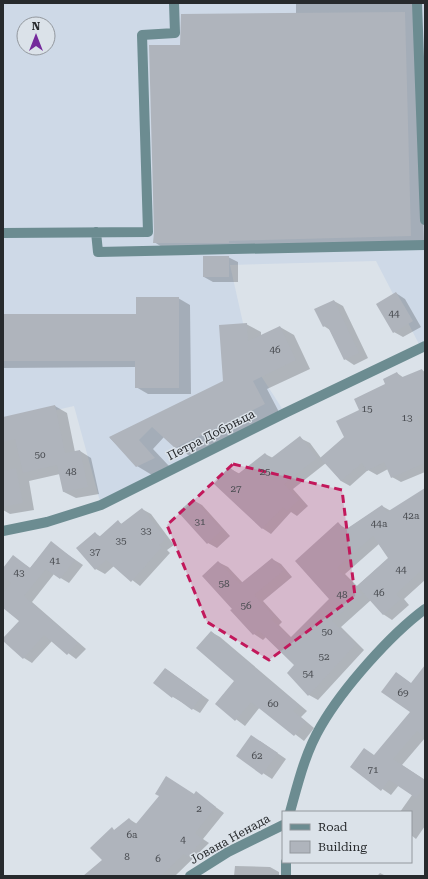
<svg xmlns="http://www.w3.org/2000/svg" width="428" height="879" font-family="'Roboto Serif',serif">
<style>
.built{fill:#ced9e7;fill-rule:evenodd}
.shadow{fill:#0003;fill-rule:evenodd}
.building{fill:#afb4bc}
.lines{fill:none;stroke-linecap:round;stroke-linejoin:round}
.minor{stroke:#6c8c91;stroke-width:10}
.marked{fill:#c2185b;fill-opacity:0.2;stroke:#c2185b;stroke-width:3;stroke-dasharray:8 5;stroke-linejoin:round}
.labels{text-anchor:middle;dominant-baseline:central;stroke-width:3;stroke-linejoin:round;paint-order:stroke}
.number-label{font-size:10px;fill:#494c51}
.street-label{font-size:12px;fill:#272a2d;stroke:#dbe2e9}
</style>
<rect width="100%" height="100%" fill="#dbe2e9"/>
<path class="built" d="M3,3H425V346H420L376,261L230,265L245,332L256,368L285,413L101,505L74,406L3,422ZM24,24H48V48H24Z"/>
<path class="shadow" d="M296,3H415L418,21L424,243L167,250L154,242L181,46L296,14Z
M228,257L238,262V282H213L204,277Z
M396,293L405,299L421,327L403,337L394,332Z
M178,298L190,305L191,394H148L136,387V367L3,368V315H138Z
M334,301L343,306L368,358L354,365L345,359L330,330L324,326Z
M246,324L261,332V336L280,327L294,335L310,369L267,389L279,412L190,456L175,447L164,437L153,449L169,466L152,475L137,466L110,438L224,382Z
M422,370L425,372V472L401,482L392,477L388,469L377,475L368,470L350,486L341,481L326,463L293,489L308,506L297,516L291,512L271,534L262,528L229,468L240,474L265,454L273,458L300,438L310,443L321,458L346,437L360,410L397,373L404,378Z
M55,406L67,413L75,452L80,451L91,458L99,494L76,498L64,492L60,474L29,481L34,510L10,514L3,510V418Z
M425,497V580L404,599L409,605L392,620L383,614L371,600L341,627L364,650L318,700L309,695L296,665L266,637L263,640L254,634L234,609L218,562L228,567L243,583L272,559L281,564L292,577L263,601L282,622L279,625L292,638L330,599L338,524L347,529L382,506L391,511ZM379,544L389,558L357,586L345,574Z
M193,500L202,505L230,536L217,548L208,543Z
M142,509L151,514L174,545L167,550L170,553L140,586L114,566L105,574L96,569L77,548L95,533L101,537L118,522L122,524Z
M51,543L83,565L69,583L54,574L32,602L86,649L76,659L52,641L32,663L24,658L20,621L3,607V570L13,557L30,568Z
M211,632L220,637L307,711L301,717L314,728L304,741L260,707L245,726L216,704L235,681Z
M425,667V738L402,765L425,780V826L416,839L411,835V812H400L412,795L399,785L391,795L351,767L375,756L412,712L396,673L412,684Z
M166,669L209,700L200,713L173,697L155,683Z
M260,741L286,759L272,779L237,756Z
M196,793L224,813L203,839L209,843L175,876H84L103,860L112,829L115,831L129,819L137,824Z
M235,866L270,867L279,872V876H234Z
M380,873L386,876H377Z"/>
<path class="building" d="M405,12L411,236L229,241V243H153L154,232L149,45H180L181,14Z
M203,256H229V277H203Z
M396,292L413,321L393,333L376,304Z
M136,297H179V388H135V361H3V314H136Z
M334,300L359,353L344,360L327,325L323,327L314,309Z
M247,323L248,341L280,326L296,360L253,381L265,404L175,448L152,427L139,440L155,458L136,467L109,437L223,381L219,325Z
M422,369L425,377V414L417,417L425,435V463L391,478L384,462L367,471L362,463L341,481L320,458L344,437L336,421L359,410L354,399L385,384L383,379L397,372L400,378Z
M55,405L65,453L80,450L88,487L63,492L57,465L23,473L15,439L3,442V417Z
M300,436L317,458L284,484L299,500L287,511L283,507L262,529L214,484L229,467L238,474L265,453L270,459Z
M16,468L23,503L3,507V471Z
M425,488V567L396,594L401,599L383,615L357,586L388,558L373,536L337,568L362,595L332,621L356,644L308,696L287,673L294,665L258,630L253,635L230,610L232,609L202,576L218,561L240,584L272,558L283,571L254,595L274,616L271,619L290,638L329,599L295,561L338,522L345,530L382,505L387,512Z
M193,499L222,530L207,544L178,512Z
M142,508L166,539L159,545L162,547L131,582L106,560L95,570L76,548L95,532L99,537L118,520L121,524Z
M51,541L75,560L60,579L46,569L24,596L78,643L67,655L44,635L23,659L3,641V638L19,621L3,608V593L11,583L3,577V568L13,555L30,568Z
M211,631L299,705L293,711L306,722L294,736L251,702L235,721L215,704L234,681L196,648Z
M425,665V738L417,731L393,759L425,780V786L416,798L389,780L381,791L350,767L364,748L374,755L410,712L381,692L396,672L411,683Z
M165,668L202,695L192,710L173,696L172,698L153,683Z
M251,735L278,753L262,775L236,756Z
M166,776L194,794L196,791L216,807L195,833L203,840L188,857L184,854L161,876H83L102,860L90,848L112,827L114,830L129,818L135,825L159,796L155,794Z"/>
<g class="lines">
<path class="minor" d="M417,3L425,220
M96,232L98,252L425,245
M3,233L148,232L142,35L175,33L174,3
M3,531L47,522L101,505L285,413L425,346
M290,812C298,783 305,753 321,726C343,688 390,635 425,609
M190,876L228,852L283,825
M286,876V862"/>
</g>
<path class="marked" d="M233,464L342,490L355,596L269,660L207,622L167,525Z"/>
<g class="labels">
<g class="number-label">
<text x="394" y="313">44</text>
<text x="275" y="349">46</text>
<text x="367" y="408">15</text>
<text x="407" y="417">13</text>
<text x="40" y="454">50</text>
<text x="71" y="471">48</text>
<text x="265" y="471">25</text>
<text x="236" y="488">27</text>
<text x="411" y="515">42a</text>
<text x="200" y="521">31</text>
<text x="379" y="523">44a</text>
<text x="146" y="530">33</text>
<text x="121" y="540">35</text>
<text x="95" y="551">37</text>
<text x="55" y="560">41</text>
<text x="401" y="569">44</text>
<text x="19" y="572">43</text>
<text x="224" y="583">58</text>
<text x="379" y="592">46</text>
<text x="342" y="594">48</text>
<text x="246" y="605">56</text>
<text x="327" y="631">50</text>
<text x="324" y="656">52</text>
<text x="308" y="673">54</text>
<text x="403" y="692">69</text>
<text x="273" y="703">60</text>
<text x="257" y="755">62</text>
<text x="373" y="769">71</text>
<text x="199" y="808">2</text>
<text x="132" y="834">6a</text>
<text x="183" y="839">4</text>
<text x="127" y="856">8</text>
<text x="158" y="858">6</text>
</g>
<g class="street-label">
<text transform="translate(211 435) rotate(-27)">Петра Добрњца</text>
<text transform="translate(230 839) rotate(-29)">Јована Ненада</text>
</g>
</g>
<rect width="428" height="879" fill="none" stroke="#272a2d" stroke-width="8"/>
<rect x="282" y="811" width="130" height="52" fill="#dbe2e9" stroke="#93989e"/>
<rect x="290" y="824" width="20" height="6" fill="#6c8c91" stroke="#93989e"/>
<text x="318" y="831" font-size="12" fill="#272a2d">Road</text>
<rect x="290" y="841" width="20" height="12" fill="#afb4bc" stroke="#93989e"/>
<text x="318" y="851" font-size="12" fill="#272a2d">Building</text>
<g transform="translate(36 36)"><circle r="19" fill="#dbe2e9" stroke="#93989e"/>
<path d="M0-3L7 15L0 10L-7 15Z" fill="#752a9c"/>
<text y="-6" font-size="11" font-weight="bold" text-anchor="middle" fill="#272a2d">N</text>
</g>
</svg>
